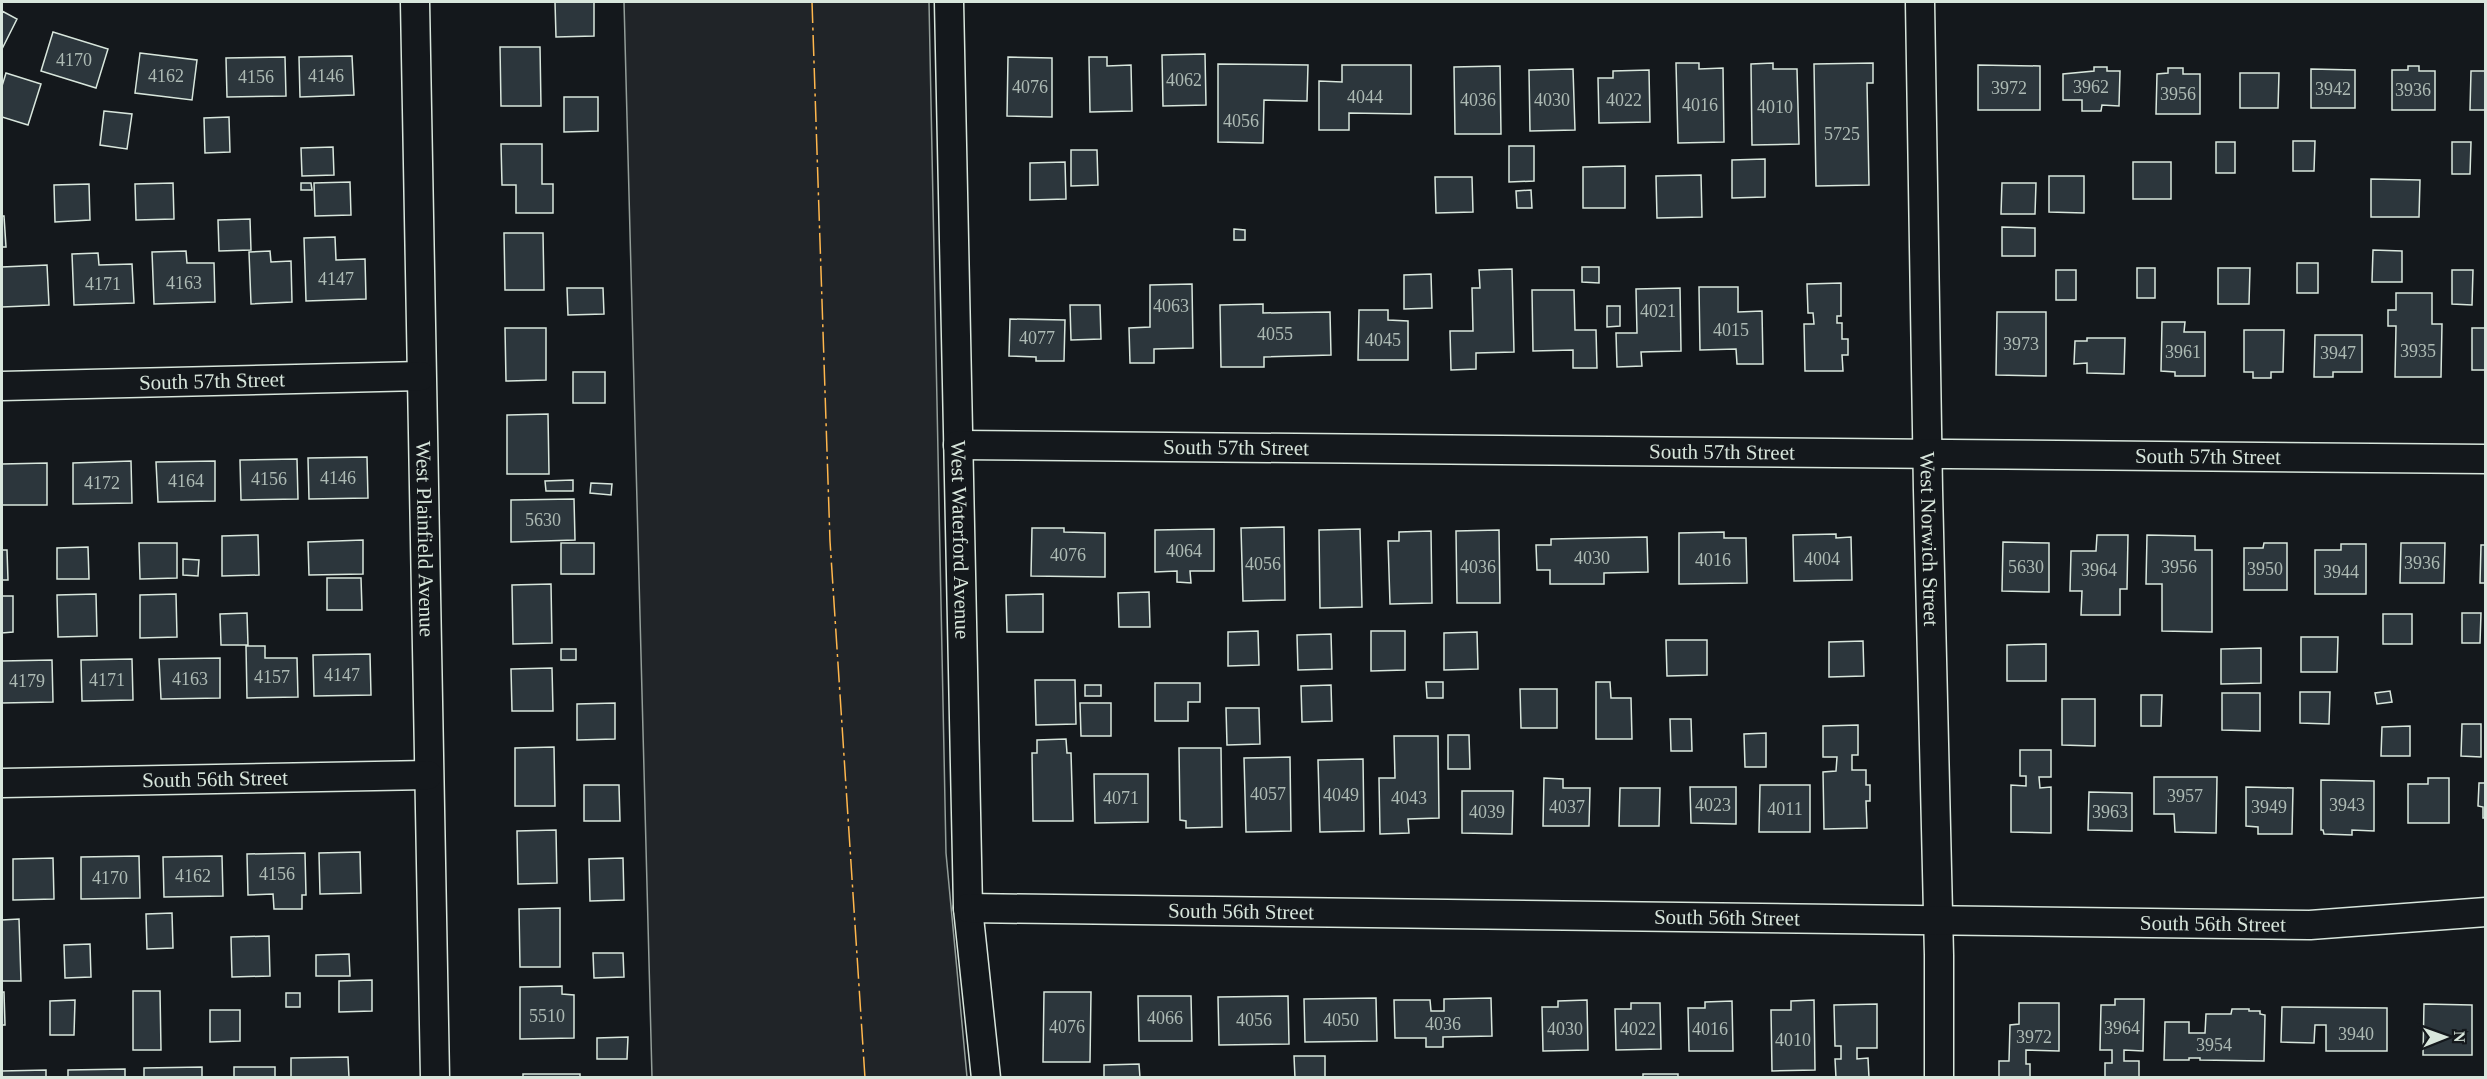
<svg xmlns="http://www.w3.org/2000/svg" width="2487" height="1079" font-family="Georgia,serif">
<style>
.green{fill:#202428;stroke:#939e99;stroke-width:1.5}
.building{fill:#2c363c;stroke:#d8e6dc;stroke-width:1.5}
.lines{fill:none;stroke-linecap:round;stroke-linejoin:round}
.street-casing{stroke:#d8e6dc;stroke-width:31}
.street{stroke:#14181c;stroke-width:28}
.power{stroke:#ffb74d;stroke-width:1.5;stroke-dasharray:21 4.5 3 4.5;stroke-linecap:butt}
.labels{text-anchor:middle;dominant-baseline:central;stroke-width:4.5;stroke-linejoin:round;paint-order:stroke}
.number-label{font-size:18px;fill:#adbab4}
.street-label{font-size:21px;fill:#d8e6dc;stroke:#14181c}
</style>
<rect width="100%" height="100%" fill="#14181c"/>
<path class="green" d="M624,2H929L946,853L967,1077H652Z"/>
<path class="building" d="M555,2H594V36L556,37Z
M2,11L17,19L2,49Z
M53,32L108,49L96,88L41,71Z
M500,47H540L541,106H501Z
M140,53L197,60L192,100L135,93Z
M1205,54L1206,105L1163,106L1162,55Z
M352,56L354,95L300,97L299,57Z
M285,57L286,96L227,97L226,58Z
M1008,57L1052,58V117L1007,116Z
M1089,57H1107V66L1131,65L1132,111L1090,112Z
M1676,63H1699V69L1723,68L1724,142L1678,143Z
M1773,63V69H1797L1799,144L1752,145L1751,64Z
M1873,63V83H1867L1869,185L1816,186L1814,64Z
M1218,64L1308,65L1307,101L1264,100L1263,143L1218,142Z
M1342,65H1411V114L1349,113V130H1319V81L1342,82Z
M1978,65L2040,66V110H1978Z
M1500,66L1501,134H1455L1454,67Z
M2408,66H2419V71H2435V110H2392V70H2408Z
M2094,67H2107V71H2120L2119,106L2102,105L2101,111H2082V100H2063V74L2094,71Z
M2168,68H2183V74H2200V114H2156L2157,74L2168,73Z
M1573,69L1575,130L1530,131L1529,70Z
M2311,69L2355,70V108H2311Z
M1649,70L1650,122L1599,123L1598,78H1613V71Z
M2471,71H2486V110H2470Z
M6,73L41,84L28,125L2,117V86Z
M2240,73H2279L2278,108H2240Z
M564,97H598V131L564,132Z
M104,111L132,114L127,149L100,145Z
M229,117L230,152L205,153L204,118Z
M2293,141H2315L2314,171H2293Z
M2216,142H2235V173H2216Z
M2452,142H2471L2470,174H2452Z
M501,144H542V184H553V213H516V185H502Z
M1509,146H1534V181L1509,182Z
M333,147L334,175L302,176L301,148Z
M1071,150H1097L1098,185L1071,186Z
M1765,159V197L1732,198V160Z
M1065,162L1066,199L1030,200V163Z
M2133,162H2171V199H2133Z
M1625,166V208H1583V167Z
M1701,175L1702,217L1657,218L1656,176Z
M2049,176H2084V213L2049,212Z
M1435,177H1472L1473,212L1436,213Z
M2371,179L2420,180L2419,217H2371Z
M350,182L351,215L315,216L314,183Z
M173,183L174,219L136,220L135,184Z
M301,183H311L312,190H301Z
M2002,183H2036L2035,214H2001Z
M89,184L90,220L55,222L54,185Z
M1531,190L1532,208H1517L1516,191Z
M2,216H4L6,247H2Z
M250,219L251,250L219,251L218,220Z
M2002,227L2035,228V256H2002Z
M1234,229L1245,230V240H1234Z
M504,233H543L544,290H505Z
M335,237L336,260L365,259L366,299L306,301L304,238Z
M2373,250L2402,251V282H2372Z
M186,251L187,263H214L215,302L154,304L152,252Z
M270,251L271,262L291,261L292,302L251,304L249,252Z
M98,253L99,265L132,264L134,303L74,305L72,254Z
M2297,263H2318V293H2297Z
M47,265L49,305L2,307V267Z
M1582,267H1599V283L1582,282Z
M2137,268H2155V298H2137Z
M2218,268H2250L2249,304H2218Z
M1512,269L1514,352L1476,353V369L1451,370L1450,331H1473L1472,288H1480L1479,270Z
M2056,270H2076V300H2056Z
M2452,270H2473L2472,305L2452,304Z
M1431,274L1432,308L1404,309V275Z
M1841,283V316H1837V323H1842V339H1848V355H1842L1843,371H1805L1804,324H1814L1813,313H1808L1807,284Z
M1192,284L1193,348L1154,349V363H1130L1129,328L1150,327V285Z
M1699,287H1738V312L1762,311L1763,364H1737L1736,349L1700,350Z
M567,288H603L604,314L568,315Z
M1680,288L1681,351L1641,352L1642,366L1617,367L1616,333H1637L1636,289Z
M1532,290H1574L1575,330H1596L1597,368H1573V350L1533,351Z
M2396,293H2432V324H2442L2441,377H2395L2396,326H2388V310H2396Z
M1263,304V313L1330,312L1331,355L1264,357V367H1221L1220,305Z
M1070,305H1100L1101,339L1071,340Z
M1607,306H1620V326L1607,327Z
M1359,310H1388V320L1408,321V360H1358Z
M1997,312H2046V376L1996,375Z
M1010,319L1065,320L1064,361H1036V357L1009,356Z
M2162,322H2185L2184,332H2205V376H2175V372L2161,371Z
M505,328H546V380L506,381Z
M2472,328H2486V370H2472Z
M2244,330H2284L2283,372H2271V378H2253V372H2244Z
M2315,335H2362V372H2333V377H2314Z
M2087,338H2125L2124,374L2087,373V363L2074,364L2075,341H2087Z
M573,372H605V403H573Z
M548,414L549,474H507V415Z
M367,457L368,498L309,499L308,458Z
M297,459L298,499L241,500L240,460Z
M131,461L132,503L73,504V463Z
M215,461V501L158,502L156,462Z
M47,463V505H2V464Z
M573,480V491H546L545,481Z
M591,483L612,484L611,495L590,493Z
M574,499L575,540L511,542V500Z
M1284,527L1285,600L1243,601L1241,528Z
M1032,528H1064V532L1105,533V577L1031,576Z
M1214,529V571H1190L1191,583L1177,582V571L1155,572V530Z
M1360,529L1362,607L1320,608L1319,530Z
M1499,530L1500,603H1457L1456,531Z
M1431,531L1432,603L1390,604L1388,541H1399V532Z
M1724,532V538H1746L1747,583L1679,584V533Z
M1836,534V538L1851,537L1852,580L1794,581L1793,535Z
M258,535L259,575L222,576V536Z
M2097,535H2128L2127,589H2120V615H2081L2082,591H2070L2071,551H2096Z
M2147,535L2195,536V550H2212V632L2162,631V584H2146Z
M1647,537L1648,572L1604,573V584H1550V570H1537L1536,545H1551V539Z
M363,540V574L309,575L308,542Z
M2003,542L2049,543V592L2002,591Z
M139,543H177V578L140,579Z
M561,543H594V574H561Z
M2264,543H2287V590H2244V548H2263Z
M2401,543H2445L2444,583H2400Z
M2341,544H2366V594H2315V550H2341Z
M2481,545H2486V583H2480Z
M88,547L89,579H57V548Z
M2,550H7L8,580H2Z
M183,559L199,560L198,576L183,575Z
M327,578H361L362,610H327Z
M551,584L552,643L513,644L512,585Z
M1149,592L1150,627H1119L1118,593Z
M96,594L97,636L58,637L57,595Z
M176,594L177,637L140,638V595Z
M1043,594V632H1007L1006,595Z
M2,596H13V632L2,633Z
M247,613L248,645H221L220,614Z
M2462,613H2481L2480,643H2462Z
M2383,614H2412V644H2383Z
M1258,631L1259,665L1228,666V632Z
M1371,631H1405V670L1371,671Z
M1477,632L1478,669L1444,670V633Z
M1331,634L1332,669L1298,670L1297,635Z
M2301,637H2338L2337,672H2301Z
M1666,640H1707V675L1667,676Z
M1863,641L1864,676L1829,677V642Z
M2046,644V681H2007V645Z
M246,646H265V658H297L298,697L247,698Z
M2261,648V683L2221,684V649Z
M561,649H576V660H561Z
M370,654L371,695L314,696L313,655Z
M220,658V698L161,699L159,659Z
M132,659L133,700L82,701L81,660Z
M52,660L53,702L2,703V661Z
M552,668L553,711H512L511,669Z
M1035,680H1075L1076,724L1036,725Z
M1426,682H1443V698H1427Z
M1596,682H1610L1611,698H1631L1632,739H1596Z
M1155,683H1200V702H1188V721H1155Z
M1085,685H1101V696H1085Z
M1331,685L1332,721L1302,722L1301,686Z
M1520,689H1557V728H1521Z
M2390,691L2392,702L2377,704L2375,693Z
M2300,692H2330L2329,724L2300,723Z
M2222,693H2260V731L2222,730Z
M2141,695H2162L2161,726H2141Z
M2062,699H2095V746L2062,745Z
M615,703V739L577,740V704Z
M1080,703H1111V736H1081Z
M1226,708H1259L1260,744L1227,745Z
M1670,719H1691L1692,751H1671Z
M2462,724H2481V757L2461,756Z
M1858,725V755H1852V770H1866V785H1870V801H1866L1867,828L1824,829L1823,772L1836,771L1837,757H1823V726Z
M2410,726V756H2381L2382,727Z
M1766,733V767H1745L1744,734Z
M1448,735H1469L1470,769H1448Z
M1394,736H1438L1439,818L1408,819L1409,833L1380,834L1379,778H1395Z
M1066,739L1067,753H1071L1073,821H1033L1032,753H1037V740Z
M554,747L555,806H515V748Z
M1179,748H1221L1222,827L1186,828V821L1180,820Z
M2020,750H2051V777H2039L2040,788L2051,787V833L2011,832V785L2026,786V776H2020Z
M1290,757L1291,831L1246,832L1244,758Z
M1363,759L1364,831L1320,832L1318,760Z
M1094,774H1148V822L1095,823Z
M2154,777H2217L2216,833L2175,832L2174,814H2154Z
M1544,778L1563,779V788H1590L1589,826H1543Z
M2428,778H2449V823H2408V784H2428Z
M2321,780L2374,781V831L2352,830V835L2324,834L2323,830H2321Z
M2479,783H2486V818H2483V807L2478,806Z
M584,785H619L620,821H584Z
M1760,785H1810V832H1759Z
M1690,787H1736V824L1691,823Z
M2246,787L2293,788L2292,834H2258V827L2246,826Z
M1620,788H1660L1659,826H1619Z
M1462,791H1513L1512,834L1462,833Z
M2089,792L2132,793V831L2088,830Z
M556,830L557,883L518,884L517,831Z
M360,852L361,893L320,894L319,853Z
M305,853L306,895H302V909H274L273,894L248,895L247,854Z
M139,856L140,898L81,899V857Z
M222,856L223,896L164,897L163,857Z
M53,858L54,899L13,900V859Z
M623,858L624,900L590,901L589,859Z
M560,908V967H520L519,909Z
M172,913L173,948L147,949L146,914Z
M19,919L21,981H2V920Z
M269,936L270,976L232,977L231,937Z
M90,944L91,977L65,978L64,945Z
M593,953H623L624,977L594,978Z
M349,954L350,976H316V955Z
M372,980V1011L339,1012V981Z
M562,986V994L574,995V1038L520,1039V987Z
M133,991H160L161,1050H133Z
M2,992H4L5,1025H2Z
M1044,992H1091L1090,1062H1043Z
M286,993H300V1007H286Z
M1138,996H1191L1192,1041H1139Z
M1288,996L1289,1044L1219,1045L1218,997Z
M1376,998L1377,1041L1305,1042L1304,999Z
M1491,998L1492,1036L1443,1037V1047H1426V1038H1395L1394,1000H1430L1431,1011H1444V999Z
M2115,999H2144L2143,1051L2124,1050V1061H2139V1078H2105V1063H2112V1050H2100L2101,1005H2115Z
M75,1000L74,1035H50V1001Z
M1587,1000L1588,1050L1543,1051L1542,1007H1558V1001Z
M1814,1000L1815,1070L1772,1071L1771,1010H1791V1001Z
M1732,1001L1733,1051H1689L1688,1008H1705V1002Z
M1631,1003H1660L1661,1049L1616,1050L1615,1009H1631Z
M2019,1003H2059V1051L2026,1050V1064H2030V1078H1999V1061H2009L2010,1025L2019,1024Z
M1877,1004V1048H1857V1059L1868,1058L1869,1078H1836L1835,1059H1841V1046H1835L1834,1005Z
M2424,1004L2472,1005V1055H2423Z
M2282,1007L2387,1008V1051H2326V1025H2315L2314,1043L2281,1042Z
M2232,1009H2249V1011H2260V1014L2265,1015L2264,1061L2200,1060V1058H2189V1060H2164L2165,1022H2189V1033H2205L2206,1014H2231Z
M210,1010H240V1041L210,1042Z
M628,1037L627,1059H597V1038Z
M1294,1056H1325V1078H1295Z
M348,1057L349,1078H291V1058Z
M1139,1064L1140,1078H1104V1065Z
M202,1067V1078H144V1068Z
M234,1067H275V1078H234Z
M125,1069V1078H68V1070Z
M46,1070V1078H2V1071Z
M523,1074H580V1078H523Z
M1643,1074H1678V1078H1643Z"/>
<g class="lines">
<defs>
<g id="street">
<path id="s1" d="M415,2L435,1078"/>
<path id="s2" d="M949,2L968,908L986,1078"/>
<path id="s3" d="M1920,2L1928,490L1939,955V1078"/>
<path id="s4" d="M2,386L421,376"/>
<path id="s5" d="M958,445L2486,459"/>
<path id="s6" d="M2,783L428,775"/>
<path id="s7" d="M968,908L2310,925L2486,912"/>
</g>
</defs>
<use href="#street" class="street-casing"/>
<use href="#street" class="street"/>
<path class="power" d="M812,2L830,541L865,1078"/>
</g>
<g class="labels">
<g class="number-label">
<text x="74" y="60">4170</text>
<text x="166" y="76">4162</text>
<text x="326" y="76">4146</text>
<text x="256" y="77">4156</text>
<text x="1184" y="80">4062</text>
<text x="1030" y="87">4076</text>
<text x="2091" y="87">3962</text>
<text x="2009" y="88">3972</text>
<text x="2333" y="89">3942</text>
<text x="2413" y="90">3936</text>
<text x="2178" y="94">3956</text>
<text x="1365" y="97">4044</text>
<text x="1478" y="100">4036</text>
<text x="1552" y="100">4030</text>
<text x="1624" y="100">4022</text>
<text x="1700" y="105">4016</text>
<text x="1775" y="107">4010</text>
<text x="1241" y="121">4056</text>
<text x="1842" y="134">5725</text>
<text x="336" y="279">4147</text>
<text x="184" y="283">4163</text>
<text x="103" y="284">4171</text>
<text x="1171" y="306">4063</text>
<text x="1658" y="311">4021</text>
<text x="1731" y="330">4015</text>
<text x="1275" y="334">4055</text>
<text x="1037" y="338">4077</text>
<text x="1383" y="340">4045</text>
<text x="2021" y="344">3973</text>
<text x="2418" y="351">3935</text>
<text x="2183" y="352">3961</text>
<text x="2338" y="353">3947</text>
<text x="338" y="478">4146</text>
<text x="269" y="479">4156</text>
<text x="186" y="481">4164</text>
<text x="102" y="483">4172</text>
<text x="543" y="520">5630</text>
<text x="1184" y="551">4064</text>
<text x="1068" y="555">4076</text>
<text x="1592" y="558">4030</text>
<text x="1822" y="559">4004</text>
<text x="1713" y="560">4016</text>
<text x="2422" y="563">3936</text>
<text x="1263" y="564">4056</text>
<text x="1478" y="567">4036</text>
<text x="2026" y="567">5630</text>
<text x="2179" y="567">3956</text>
<text x="2265" y="569">3950</text>
<text x="2099" y="570">3964</text>
<text x="2341" y="572">3944</text>
<text x="342" y="675">4147</text>
<text x="272" y="677">4157</text>
<text x="190" y="679">4163</text>
<text x="107" y="680">4171</text>
<text x="27" y="681">4179</text>
<text x="1268" y="794">4057</text>
<text x="1341" y="795">4049</text>
<text x="2185" y="796">3957</text>
<text x="1121" y="798">4071</text>
<text x="1409" y="798">4043</text>
<text x="1713" y="805">4023</text>
<text x="2347" y="805">3943</text>
<text x="1567" y="807">4037</text>
<text x="2269" y="807">3949</text>
<text x="1785" y="809">4011</text>
<text x="1487" y="812">4039</text>
<text x="2110" y="812">3963</text>
<text x="277" y="874">4156</text>
<text x="193" y="876">4162</text>
<text x="110" y="878">4170</text>
<text x="547" y="1016">5510</text>
<text x="1165" y="1018">4066</text>
<text x="1254" y="1020">4056</text>
<text x="1341" y="1020">4050</text>
<text x="1443" y="1024">4036</text>
<text x="1067" y="1027">4076</text>
<text x="2122" y="1028">3964</text>
<text x="1565" y="1029">4030</text>
<text x="1638" y="1029">4022</text>
<text x="1710" y="1029">4016</text>
<text x="2356" y="1034">3940</text>
<text x="2034" y="1037">3972</text>
<text x="1793" y="1040">4010</text>
<text x="2214" y="1045">3954</text>
</g>
<g class="street-label">
<text stroke="none"><textPath href="#s4" startOffset="210">South 57th Street</textPath></text>
<text stroke="none"><textPath href="#s5" startOffset="278">South 57th Street</textPath></text>
<text stroke="none"><textPath href="#s5" startOffset="764">South 57th Street</textPath></text>
<text stroke="none"><textPath href="#s5" startOffset="1250">South 57th Street</textPath></text>
<text stroke="none"><textPath href="#s1" startOffset="537">West Plainfield Avenue</textPath></text>
<text stroke="none"><textPath href="#s2" startOffset="538">West Waterford Avenue</textPath></text>
<text stroke="none"><textPath href="#s3" startOffset="537">West Norwich Street</textPath></text>
<text stroke="none"><textPath href="#s6" startOffset="213">South 56th Street</textPath></text>
<text stroke="none"><textPath href="#s7" startOffset="273">South 56th Street</textPath></text>
<text stroke="none"><textPath href="#s7" startOffset="759">South 56th Street</textPath></text>
<text stroke="none"><textPath href="#s7" startOffset="1245">South 56th Street</textPath></text>
</g>
</g>
<rect width="2487" height="1079" fill="none" stroke="#d8e6dc" stroke-width="6"/>
<g transform="translate(2445 1037) rotate(89)" stroke="#14181c" stroke-width="4.5" paint-order="stroke">
<path d="M0-4.5L10 22L0 15L-10 22Z" fill="#d8e6dc"/>
<text y="-9" font-size="16" font-weight="bold" text-anchor="middle" fill="#d8e6dc">N</text>
</g>
</svg>
